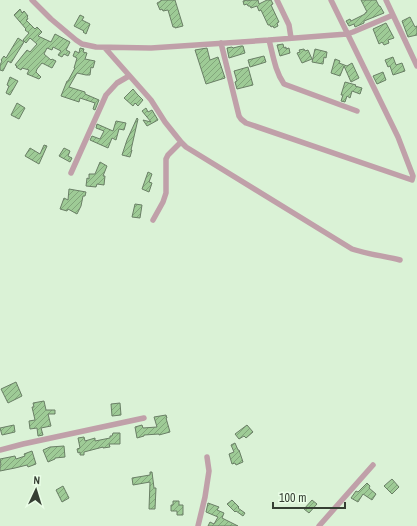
<svg xmlns="http://www.w3.org/2000/svg" width="417" height="526" font-family="'Archivo Narrow',sans-serif">
<style>
.building{fill:url(#building-hatch);stroke:#6a7f66}
.lines{fill:none;stroke-linecap:round;stroke-linejoin:round}
.street{stroke:#c0a0a9;stroke-width:5.5}
</style>
<defs>
<pattern id="building-hatch" width="6" height="6" patternUnits="userSpaceOnUse"><rect width="6" height="6" fill="#9ecb96"/><path d="M-1 1l2-2M0 6l6-6M5 7l2-2" fill="none" stroke="#82a67b"/></pattern>
</defs>
<rect width="100%" height="100%" fill="#daf2d6"/>
<path class="building" d="M161,0H175L183,26L175,28V27H173L168,10L163,11L162,9L160,10L157,3L161,1Z
M247,0V1L251,0H258L259,4L267,0H271L273,4L271,5L279,22L277,23L278,26L274,28L273,26L271,27L270,25H268L261,10L259,11L257,6L251,8L250,6H248L247,4L244,5L243,1Z
M361,0H376L379,6H380L384,13L364,21V23L355,27L354,24L349,26L346,21L350,19L351,21L365,14V13L367,12Z
M20,9L22,13L24,11L28,16L27,17L28,19L26,20L35,29L37,27L42,32L38,36L51,42L55,34L70,42L66,50L70,52L68,56L64,54L62,57L58,55L61,51L53,47L52,50L47,48L44,54L51,60L52,59L56,61L52,68L42,63L37,69L36,72L41,77L39,79L27,74L29,70L22,68L21,70L16,67L17,66L15,65L27,50L30,52L37,44L30,38L26,43L23,40L29,33L25,30L26,29L14,15Z
M80,15L84,17L82,20L90,24L86,34L83,32L84,31L74,26Z
M410,17L415,27L417,26V35L408,37L402,21Z
M386,23L394,38L388,40L389,43L384,45L382,42L379,44L373,29Z
M18,38L24,42L11,63L8,61L3,71L0,70V65L2,61L1,60L4,56L6,58Z
M283,44L284,48L286,47V49L289,48L290,53L280,56L277,45Z
M241,46H243L245,53L229,58L227,48L232,47L233,48Z
M80,48L84,49L83,52L87,53L85,59L95,61L93,68L91,67L90,75H86L77,73L69,87L85,92V94L99,100L95,110L93,109L95,103L80,98L79,102L61,96L67,81H68L75,68H74L77,58L73,56L75,51L79,53Z
M207,48L210,60L218,57L225,78L206,84L195,50Z
M304,49L305,51L308,50L312,59L302,63L297,53L300,52L299,50Z
M315,49L327,52L326,58L324,57L323,64L312,62Z
M264,56L266,62L250,67L248,60Z
M393,57L396,65L402,63L405,71L393,75L390,66L388,67L385,60Z
M335,59L340,61L339,63L347,66L352,63L359,78L351,82L344,66L340,76L331,73Z
M248,67L253,85L237,89L235,82L237,81L234,71Z
M383,72L386,80L377,84L373,76Z
M10,77L18,81L10,95L6,93L9,86L7,85Z
M345,82L356,85L355,86L362,88L360,94L352,91L350,98L347,96L345,102L341,101L343,95H341Z
M133,89L137,94L143,100L138,106L135,103L133,106L124,98Z
M17,103L25,108L19,119L11,115Z
M146,108L148,112L152,110L158,120L147,126L143,120L151,122L142,111Z
M137,118L138,119L131,150H132L130,157L122,155L127,140Z
M116,121L126,123L124,130L119,129L116,140L112,138L108,148L90,140L92,136L100,139L104,131L96,128L97,124L113,131Z
M44,145L47,146L39,164L25,156L30,148L40,154Z
M64,148L70,151L68,156L72,158L70,162L59,156Z
M100,162L107,166L103,176H105L104,185L97,184L96,187L86,186L87,178L89,179V174H95Z
M148,172L152,174L149,182L152,183L149,192L142,189Z
M69,189L86,192L85,196H83L81,206L77,214L68,209L67,211L60,209L64,198L68,200Z
M135,204L142,205L140,218L132,217Z
M16,382L22,396L8,403L1,389Z
M44,401L46,410H55V414H48L51,426L41,428L43,435L38,436L37,428L30,429L29,421L35,420L32,407H34L33,403Z
M120,403L121,415L112,416L111,404Z
M166,415L167,418H166L170,432L159,435V434L144,435V436L137,438L135,427L142,425L143,428L157,427L154,417Z
M14,425L15,432L2,435L0,428Z
M247,425L253,432L246,438L244,436L239,439L235,434Z
M113,433H120V444H109L110,447L103,448V447L84,452V455H80V452L78,453L77,449L80,448L78,438L84,437L85,441L95,438V441L110,438V436H112Z
M235,443L238,450H239L243,462L236,465L235,463L232,464L229,454L234,452L231,445Z
M64,446L65,457L55,458V459L48,462L43,450L50,447Z
M32,451L36,464L28,467L27,465L15,468L0,471V465H1L0,459L15,456L16,459L25,456L24,454Z
M150,472H152L154,488H156L155,509H149L150,482L133,485L132,478L150,475Z
M392,479L399,487L392,494L384,486Z
M367,483L370,486L369,488L376,494L372,500L363,494L358,502L351,498L356,491L358,492Z
M63,486L69,498L62,502L56,490Z
M232,500L239,507L238,508L245,513L243,516L236,511L235,512L227,504Z
M312,500L317,504L309,513L304,509Z
M173,501H179V505H183V515H177V511H171V505H173Z
M208,503L219,507L217,510L224,513L222,518L238,526H208L210,522L214,524L218,517L206,512Z"/>
<g class="lines">
<path class="street" d="M32,0L51,19L76,40L82,44L96,47L151,48L269,40L347,34L353,32L393,15
M277,0L289,25L291,38
M386,0L417,66
M269,40C273,55 275,71 284,84L357,111
M221,43L239,116L241,119L246,123L412,180L413,176L398,137L331,0
M105,48L151,100L165,122L181,142L186,147L352,249C367,254 384,256 400,260
M71,173L106,95L117,83L129,76
M153,220L163,202L166,193V159L168,155L181,142
M0,450L23,444L144,418
M198,526L205,497L209,471L207,457
M319,526L373,465"/>
</g>
<g transform="translate(36 490) rotate(4)" stroke="#eafee7" stroke-width="3" paint-order="stroke">
<path d="M0-3L7 15L0 10L-7 15Z" fill="#353f33"/>
<text y="-6" font-size="11" font-weight="bold" text-anchor="middle" fill="#353f33">N</text>
</g>
<path d="M273 502v6h72v-6" fill="none" stroke="#353f33" stroke-width="2"/>
<text x="279" y="502" font-size="12" fill="#353f33" stroke="#eafee7" stroke-width="3" paint-order="stroke">100 m</text>
</svg>
